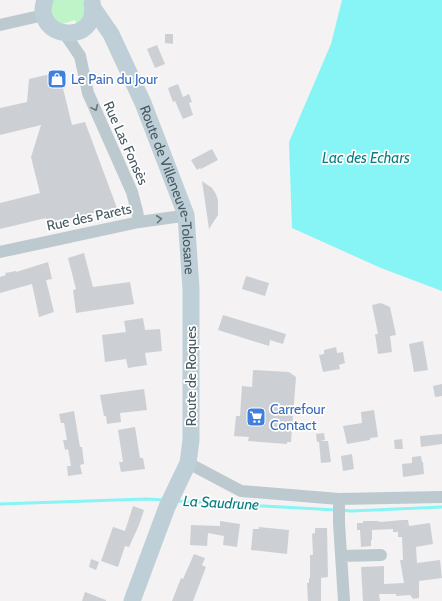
<svg xmlns="http://www.w3.org/2000/svg" width="442" height="601" font-family="Cabin,sans-serif">
<style>
.green{fill:#bef4c8}
.water{fill:#87f4f5}
.lines{fill:none;stroke-linecap:round;stroke-linejoin:round}
.stream{stroke:#87f4f5;stroke-width:3}
.building{fill:#ccd0d5}
.street{stroke:#bccacf;stroke-width:12}
.secondary{stroke:#becfd7;stroke-width:17}
.oneway{stroke:#64767d}
.labels{text-anchor:middle;dominant-baseline:central;stroke-width:3.5;stroke-linejoin:round;paint-order:stroke}
.shop-label{font-size:14px;fill:#366cbe;stroke:#fff;text-anchor:start}
.street-label{font-size:14px;fill:#475a62;stroke:#fff}
.water-label{font-size:15px;font-style:italic;fill:#067f80;stroke:#fff}
</style>
<rect width="100%" height="100%" fill="#f4f2f2"/>
<path class="green" d="M52,0H83C87,10 84,17 77,25L75,20L59,25L52,19L51,1Z"/>
<path class="water" d="M342,0H442V291L381,268L292,228L289,142L331,44Z"/>
<g class="lines">
<path class="stream" d="M176,501L336,510
M0,504L146,499L165,500
M342,510L351,511L442,507"/>
</g>
<path class="building" d="M165,34H173V44L165,43Z
M157,45L165,64L155,68L147,49Z
M59,72L72,125L85,122L117,208L48,223L46,218L0,229V203L40,193L31,157L41,125L0,135V108L27,102L29,79Z
M178,84L183,97L189,94L192,102L189,103L193,115L183,119L175,101L173,102L171,97L168,88Z
M212,149L218,160L201,169L200,168L197,170L191,160Z
M202,181L212,188L216,194L218,200V215L209,229Z
M84,253L93,287L130,282L134,304L76,313L73,290L76,289L68,258Z
M48,262L52,279L46,280L54,312L39,317L32,284L0,293V277L6,275L5,273L16,271V272Z
M246,276L269,283L265,296L242,289Z
M381,303L390,307L396,335L390,336L392,352L378,354L375,334H378L372,305Z
M223,315L286,334L283,344L270,340L269,346L218,330Z
M143,318L145,330L160,329L162,351L145,353L147,365L128,368L126,359L105,362L102,335L126,332L124,321Z
M423,341L428,370L414,372L409,344Z
M336,347L337,353L343,352L345,363L339,365L340,369L323,372L319,355L324,354V350Z
M253,370L289,372L296,377L291,442H287V444L248,441L249,437L234,436L236,416H240L242,386L252,387Z
M442,384V396L435,397L433,386Z
M144,389L147,410L120,413L121,422L107,424L106,416H104L100,395Z
M374,410L378,437L370,438V440L347,444L343,426L362,423L361,412Z
M74,411L80,447H82L84,464L80,465L82,474L68,476L67,466H71L68,449L65,450L63,440H67L64,423H61L59,414Z
M135,427L140,458H143L145,469L121,472L119,462H123L118,430Z
M324,433L325,440L320,441H328L331,462L321,463L319,442H317L316,434Z
M442,434V444L421,447L420,436Z
M402,439L403,449H395L394,440Z
M352,454L354,469L343,471L341,456Z
M421,456L422,462H423L424,474L403,477L402,464L412,463V457Z
M133,506L144,510L139,525L129,547L125,546L118,567L101,561L113,527L125,531Z
M403,520H408L409,526L430,523L433,544L416,547L417,563L440,560L442,578L419,581V598L413,599L410,595L396,596V594H379L380,601H363L361,567L384,566V584L404,583L400,560H403L402,537H398V532H393V529L372,530V540H371V546L361,547L360,530H357V523H363V521H379V522Z
M220,521L240,524L237,547L223,545L224,536L208,533L207,546L190,545L191,525L220,526Z
M259,527L289,530L287,554L251,550L253,529H259Z
M315,528H327L328,577L321,578V601H308L307,583H309V578H310V555H313L312,534L315,533Z
M194,554L205,558L202,565L206,567L193,601H172L181,578L183,579Z
M91,559L99,562L96,570L89,567Z
M85,592L106,600V601H82Z"/>
<g class="lines">
<path class="street" d="M0,25L44,15
M65,34L80,56L88,93L132,192L137,211L139,222
M0,252L139,222L175,217L186,215
M188,463L241,491L339,499L442,497
M339,499V523L344,601
M341,556L381,555"/>
<g class="secondary">
<path d="M45,0C31,39 100,48 92,2"/>
<path id="s1" d="M93,8L111,34L143,103L186,215L191,289V440L188,463L167,507L132,601"/>
</g>
</g>
<defs><path id="oneway-chevron" d="M-2-3.5L2.5 0L-2 3.5" fill="none" stroke-width="1.6" stroke-linecap="round" stroke-linejoin="round"/></defs>
<g class="oneway">
<use href="#oneway-chevron" transform="translate(95 108) rotate(66)"/>
<use href="#oneway-chevron" transform="translate(159 219) rotate(-7)"/>
</g>
<defs>
<symbol id="shop-square" viewBox="-11 -11 22 22"><rect x="-9" y="-9" width="18" height="18" rx="4" fill="#3f7fe0" stroke="#fff"/><path d="M-5-2.5h2.3a2.7 3.5 0 0 1 5.4 0H5L5.5 6h-11ZM-1.5-2.5h3a1.5 2.3 0 0 0-3 0Z" fill="#fff"/></symbol>
<symbol id="supermarket-square" viewBox="-11 -11 22 22"><rect x="-9" y="-9" width="18" height="18" rx="4" fill="#3f7fe0" stroke="#fff"/><path d="M-6-5.5h2.5l.6 2H6L4.5 2H-2.5L-4.4-4H-6ZM-1.5 3.2a1.3 1.3 0 1 0 .1 0ZM3 3.2a1.3 1.3 0 1 0 .1 0Z" fill="#fff"/></symbol>
</defs>
<g fill-rule="evenodd">
<use href="#shop-square" x="46" y="68" width="22" height="22"/>
<use href="#supermarket-square" x="245" y="406" width="22" height="22"/>
</g>
<g class="labels">
<g class="shop-label">
<text x="71" y="79">Le Pain du Jour</text>
<text x="270" y="409">Carrefour<tspan x="270" dy="16">Contact</tspan></text>
</g>
<g class="street-label">
<text transform="translate(126 143) rotate(66)">Rue Las Fonsès</text>
<text stroke="none"><textPath href="#s1" startOffset="199">Route de Villeneuve-Tolosane</textPath></text>
<text transform="translate(89 217) rotate(-12)">Rue des Parets</text>
<text transform="translate(191 376) rotate(-90)">Route de Roques</text>
</g>
<g class="water-label">
<text x="366" y="158">Lac des Echars</text>
<text transform="translate(221 503) rotate(3)">La Saudrune</text>
</g>
</g>
</svg>
